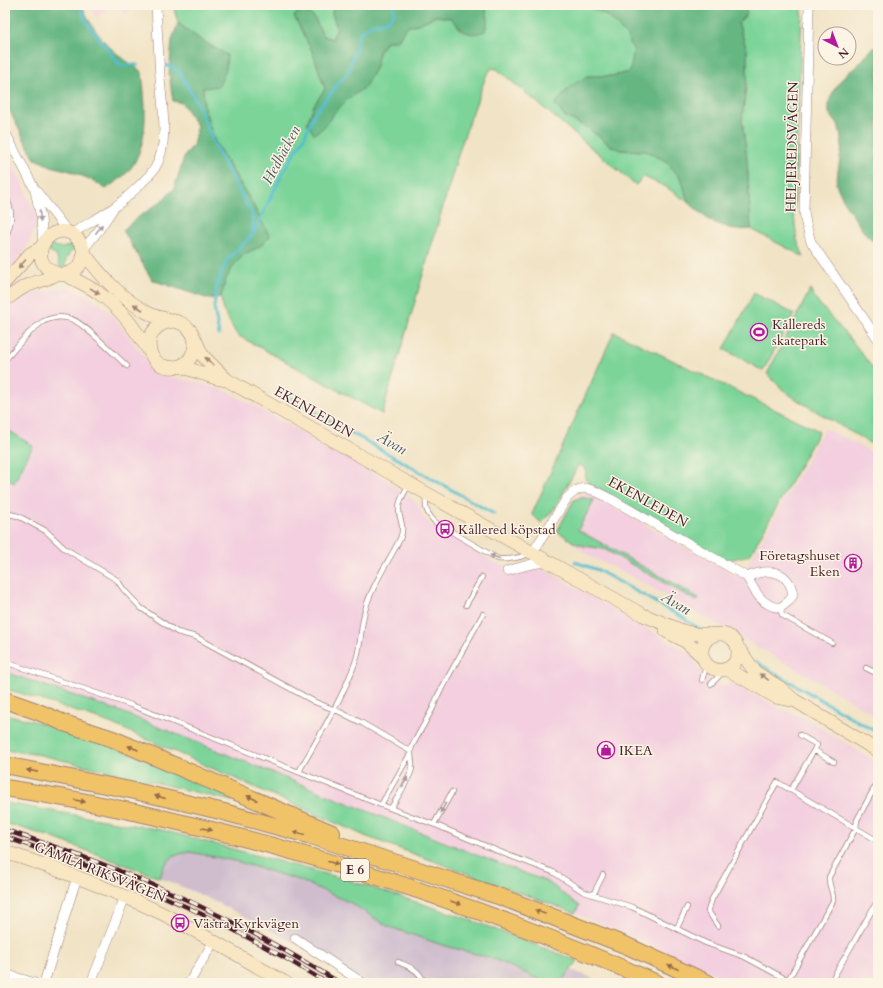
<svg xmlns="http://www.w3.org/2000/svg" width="883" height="988" font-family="Cardo,serif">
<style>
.built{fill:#f3cfdf}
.industrial{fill:#cfbdce}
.green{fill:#7cd499;stroke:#637a62}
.forest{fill:#65b681;stroke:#586a56}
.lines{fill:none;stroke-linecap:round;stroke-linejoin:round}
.stream{stroke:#53becf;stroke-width:3}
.lane-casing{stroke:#9e8178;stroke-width:6}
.street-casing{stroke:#9e8178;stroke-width:10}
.secondary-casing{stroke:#9e8178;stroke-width:14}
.highway-casing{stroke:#9e8178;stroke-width:18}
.lane{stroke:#fff;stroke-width:4.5}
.street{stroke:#fff;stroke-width:9}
.secondary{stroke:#f9e7c3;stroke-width:13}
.highway{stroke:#f1c369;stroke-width:16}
.rail-casing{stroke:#4a1f2b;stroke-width:4.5}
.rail{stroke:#fcf5e5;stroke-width:3;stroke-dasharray:9;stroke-linecap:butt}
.oneway{fill:#ae9aa0}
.oneway2{fill:#a28377}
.oneway3{fill:#956947}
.labels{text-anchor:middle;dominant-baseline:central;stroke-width:3;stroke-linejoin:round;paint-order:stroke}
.shield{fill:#fcf5e5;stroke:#7f5f63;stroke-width:1}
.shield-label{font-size:13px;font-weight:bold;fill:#4a1f2b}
.street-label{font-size:14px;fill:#4a1f2b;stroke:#fcf5e5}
.poi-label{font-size:14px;fill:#4a1f2b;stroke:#fcf5e5;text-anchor:start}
.water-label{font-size:15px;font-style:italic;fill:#4d5764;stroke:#fcf5e5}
</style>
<rect width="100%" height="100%" fill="#fcf5e5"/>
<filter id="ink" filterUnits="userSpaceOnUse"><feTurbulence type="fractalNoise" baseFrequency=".025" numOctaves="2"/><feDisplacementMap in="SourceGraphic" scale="8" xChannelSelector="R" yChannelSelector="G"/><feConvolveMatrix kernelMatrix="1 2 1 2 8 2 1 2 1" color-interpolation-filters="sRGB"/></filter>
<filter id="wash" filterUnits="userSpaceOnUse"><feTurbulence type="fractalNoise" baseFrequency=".012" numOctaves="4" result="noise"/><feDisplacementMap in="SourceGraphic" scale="16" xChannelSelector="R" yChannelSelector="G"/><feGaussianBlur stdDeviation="0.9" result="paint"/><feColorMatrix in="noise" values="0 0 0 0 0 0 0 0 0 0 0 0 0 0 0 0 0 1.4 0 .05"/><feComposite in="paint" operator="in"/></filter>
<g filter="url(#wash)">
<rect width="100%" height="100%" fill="#f1e3c5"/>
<path class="built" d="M91,5H111L96,18Z
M116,5H138L125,14Z
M5,148L35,211L37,224L23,255L9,270L28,292L68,288L88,295L111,314L153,367L167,377L196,382L229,392L385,479L420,505L422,517L429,523L482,554L493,562L508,567L539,569L547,571L694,656L699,670L721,686L733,683L768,703L808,720L878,763V983H734L661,949L575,913L579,906L548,882L474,854L119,711L5,672Z
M825,428L878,455V717L809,676L624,572L589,556L557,530L572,501L579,494L588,493L735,575L745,569Z"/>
<path class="industrial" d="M190,852L235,861L299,880L351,903L387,926L439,944L494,959L547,983H368L254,921L197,893L160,878L164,866L174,855Z
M571,970L587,976L603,983H560Z"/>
<path class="green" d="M173,5H333L332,14L337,28L332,39L323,36L314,17L294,16L313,53L325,89L314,105L323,128L334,113L348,99L376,67L379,52L386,41H397L406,27L418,24L436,16L451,18L463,32L488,19L486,11L490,5H586L609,17L626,35L634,51L630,72L612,76H587L564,116L588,128L611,146L621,150L646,151L666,161L682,180L688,202L666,187L644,177L636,185L497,69L492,68L486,76L461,145L382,414L237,335L223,310L221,297L226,279L234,265L246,253L259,247L269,237L252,203L215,142L204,107L201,40L178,23Z
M744,5H801L802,10L794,216L797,240L804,257L751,229L747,160L742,119L747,78V50L738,22L747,14Z
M51,245L62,248L72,245L75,249C68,253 65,259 65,267L60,268L56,255L48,250Z
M810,290L817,301L856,346L878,375V448L799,401L783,390L767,374Z
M754,293L794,314L763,371L724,349Z
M614,332L819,431L750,555L723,561L592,486L585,479L586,470L579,464L555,508L541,523L532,514Z
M5,428L33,446L14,483L5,477Z
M580,498H585L594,500L578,530L699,598L697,601L604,549L584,546L575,543L557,531L574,500Z
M5,672L119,711L474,854L548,882L579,906L575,913L365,836L110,723L20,693L5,689Z
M5,714C84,732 159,765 234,795L232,801L41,755L5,750Z
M5,803L162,830L345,879L460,916L578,961L560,983H547L494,959L439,944L387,926L351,903L299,880L235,861L190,852L174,855L164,866L160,878L48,836L5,823Z"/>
<path class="forest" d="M5,5H82C95,38 113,52 142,72C145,102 150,137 133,165C127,175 115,182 106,189L92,180L70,171L51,166L35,159L25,141L5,102Z
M333,5H490L486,11L488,19L485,31C467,38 463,31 451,18L436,16L418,24L406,27L397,41H386L379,52L376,67L365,87L348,99L334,113L323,128L314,134L307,123L314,105L325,89L313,53L294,16L302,9L314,17L323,36L332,39L337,28L332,14Z
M586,5H744L747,14L738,23L747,50V78L742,119L747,160L751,229L735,230L710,221L688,202L682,180L666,161L646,151L621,150L611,146L588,128L564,116L555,104L570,87L587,76H612L630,72L634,51L626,35L609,17Z
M178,23L201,40L227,55L226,70L219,86L203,88L204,107L215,142L252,203L270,237L259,247L246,253L234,265L226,279L221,297L209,299L152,280L123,230L137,218L159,203L174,189L184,157L193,145L197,126L182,103L173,101L169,74L172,40Z
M878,46V246L863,231L844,202L836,184L842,146L839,126L829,113V101L834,90L844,76L857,66L871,50Z"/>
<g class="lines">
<path class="stream" d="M80,5L85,20L120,65H137
M165,65L178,70L196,101L217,151L252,214L253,234
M219,335L214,307L217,286L227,260L253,234L283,172L304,138L314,114L348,72L356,48L360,32L373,23L385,22L394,14L393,5
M278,391L494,514
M575,562L598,570L680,616L700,629
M756,662L878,733"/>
</g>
</g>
<g filter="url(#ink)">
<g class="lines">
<defs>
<path id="lane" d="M5,194C13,211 13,221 5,238
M5,360C17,347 29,330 44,321C53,317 62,316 71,319C83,322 116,356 127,366
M426,496C425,509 426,512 435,522L498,559C509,560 519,558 529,554
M5,513L18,516L46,531L64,548L117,580L124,590L141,608L177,632L196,637L315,702L340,712L362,723L410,751
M466,605L482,577
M780,608L782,615L832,643
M5,662L131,705L376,803L438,826L505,854L553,872L584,892L632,907L706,943L745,957L793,983
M866,668L878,674
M702,680L705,670L704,660
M711,684L725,670
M800,735L817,745L814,750L834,762
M299,772L302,766C321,733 342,699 355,663C362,645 360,625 366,607C373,583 389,561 400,539C406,524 398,520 399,508C399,499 405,492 409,485
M791,790L814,750
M381,805L410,754
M391,808C397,798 410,779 412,768C413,760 409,754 412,746L433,708L438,695L483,614
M434,824L452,792
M593,895L603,875
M718,926L708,911L712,899L777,782L878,841
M677,928L687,907
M398,962C412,968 418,969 425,983
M788,980L833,901C834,892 828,886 829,877L856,828L857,820L876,785
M830,983L878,900"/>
<path id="street" d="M809,5L804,211L806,224L811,242L878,339
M5,132L34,188L68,232
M35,191L41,217L43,244
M72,234C85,224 100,218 113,208C124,201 148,178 155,168C170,143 162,106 160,78C159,54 157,29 156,5
M83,250L99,230L113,209
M533,552L567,498L575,491L580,489L586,488L595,491L611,499L747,577C755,592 762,606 780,608L789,601L793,595C789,569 767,568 747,577
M507,571L528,565L548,561
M295,938L363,983
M5,974L35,983
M44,983L77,877
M91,983L125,897
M189,983L214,941"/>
<path id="secondary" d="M83,252C103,278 123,301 152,315C164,320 180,319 189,329C201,342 193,366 174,367C144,370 138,324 174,321
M64,274C75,280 87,285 97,292C120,307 135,329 150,352
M5,282L30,254L41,248
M5,300C12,295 20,289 28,285C35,282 42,281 48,278C51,277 54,275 57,275C59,274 61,275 63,274C72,274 81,267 83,258C85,251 82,243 77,238C53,214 20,261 58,274
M195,339L202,355L227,380L385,470L643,615L683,631L696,634H714
M180,366L216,378L227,380
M666,631L685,641L702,656
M702 652a18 18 0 1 1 36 0a18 18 0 1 1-36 0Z
M739,649L755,672L766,679L779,687L794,700L878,751
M727,669L776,697L792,700
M5,852C58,869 111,889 161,913C204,934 245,960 286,983"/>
<path id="highway" d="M5,700L36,711L64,723L113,739L332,833
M5,765L135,791L220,811L308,835L403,865L501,897L625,945L708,983
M5,788C59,796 113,807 166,819C335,858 499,913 657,983"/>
</defs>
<use href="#lane" class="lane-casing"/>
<use href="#street" class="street-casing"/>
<use href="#secondary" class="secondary-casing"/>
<use href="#highway" class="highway-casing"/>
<use href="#lane" class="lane"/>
<use href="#street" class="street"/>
<use href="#secondary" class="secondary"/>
<use href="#highway" class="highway"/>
<defs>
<path id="rail" d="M5,830C44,843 83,856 122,872C198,902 270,940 340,983
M5,837C43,850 81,863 119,878C191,906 261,942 327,983"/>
</defs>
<use href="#rail" class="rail-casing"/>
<use href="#rail" class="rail"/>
</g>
<defs><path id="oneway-solid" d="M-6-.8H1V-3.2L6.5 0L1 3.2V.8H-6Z"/></defs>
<g class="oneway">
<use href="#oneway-solid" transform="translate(40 216) rotate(84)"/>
<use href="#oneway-solid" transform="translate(99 229) rotate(-53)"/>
<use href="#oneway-solid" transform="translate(495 557) rotate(-157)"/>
<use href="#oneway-solid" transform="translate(405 782) rotate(-62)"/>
<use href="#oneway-solid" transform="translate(443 808) rotate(119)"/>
</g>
<g class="oneway2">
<use href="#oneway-solid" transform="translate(22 264) rotate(132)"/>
<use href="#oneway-solid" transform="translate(95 291) rotate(32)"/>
<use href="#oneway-solid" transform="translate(138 307) rotate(-147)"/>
<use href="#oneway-solid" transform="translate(209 361) rotate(-135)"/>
<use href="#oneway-solid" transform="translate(764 677) rotate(-145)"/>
</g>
<g class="oneway3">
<use href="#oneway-solid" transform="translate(133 748) rotate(-157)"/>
<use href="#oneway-solid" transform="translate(32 771) rotate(-169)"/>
<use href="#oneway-solid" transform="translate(160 797) rotate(-166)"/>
<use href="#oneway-solid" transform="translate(252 798) rotate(-156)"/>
<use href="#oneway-solid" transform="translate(80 801) rotate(12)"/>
<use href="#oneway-solid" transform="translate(207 829) rotate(13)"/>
<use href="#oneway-solid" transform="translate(299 833) rotate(-165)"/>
<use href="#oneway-solid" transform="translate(333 863) rotate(17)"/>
<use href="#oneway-solid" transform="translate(456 903) rotate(19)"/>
<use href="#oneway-solid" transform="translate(540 912) rotate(-158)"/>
<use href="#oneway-solid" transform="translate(673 967) rotate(-156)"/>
</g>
</g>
<defs>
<symbol id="stadium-ring" viewBox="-11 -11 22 22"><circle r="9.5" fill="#fcf5e5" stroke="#b5179e" stroke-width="1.5"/><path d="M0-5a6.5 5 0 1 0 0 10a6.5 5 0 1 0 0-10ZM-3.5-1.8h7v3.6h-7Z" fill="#b5179e"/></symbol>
<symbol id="bus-ring" viewBox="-11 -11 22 22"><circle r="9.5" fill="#fcf5e5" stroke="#b5179e" stroke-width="1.5"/><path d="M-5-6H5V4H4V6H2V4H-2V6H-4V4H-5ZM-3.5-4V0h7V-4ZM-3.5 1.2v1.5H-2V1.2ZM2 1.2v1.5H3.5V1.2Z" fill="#b5179e"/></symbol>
<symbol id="building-ring" viewBox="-11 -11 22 22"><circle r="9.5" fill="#fcf5e5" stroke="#b5179e" stroke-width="1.5"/><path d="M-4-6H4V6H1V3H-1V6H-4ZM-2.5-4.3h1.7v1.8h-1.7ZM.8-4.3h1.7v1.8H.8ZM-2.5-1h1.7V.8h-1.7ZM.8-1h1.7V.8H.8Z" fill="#b5179e"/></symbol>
<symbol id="shop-ring" viewBox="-11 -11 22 22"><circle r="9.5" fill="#fcf5e5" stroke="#b5179e" stroke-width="1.5"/><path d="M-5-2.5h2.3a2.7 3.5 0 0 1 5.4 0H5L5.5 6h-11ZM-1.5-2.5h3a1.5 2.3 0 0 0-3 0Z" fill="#b5179e"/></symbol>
</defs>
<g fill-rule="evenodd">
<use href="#stadium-ring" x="749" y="322" width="20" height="20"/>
<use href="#bus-ring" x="435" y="519" width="20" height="20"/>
<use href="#building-ring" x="843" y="553" width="20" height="20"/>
<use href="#shop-ring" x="596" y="740" width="20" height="20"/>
<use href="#bus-ring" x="170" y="913" width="20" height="20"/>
</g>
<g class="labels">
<rect class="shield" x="341" y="859" width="28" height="22" rx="3"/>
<g class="shield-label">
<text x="355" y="870">E 6</text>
</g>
<g class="street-label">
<text transform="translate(792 147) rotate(-89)">HELJEREDSVÄGEN</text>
<text transform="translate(314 412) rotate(30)">EKENLEDEN</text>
<text transform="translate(648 502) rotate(29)">EKENLEDEN</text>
<text transform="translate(100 872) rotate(22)">GAMLA RIKSVÄGEN</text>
</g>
<g class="poi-label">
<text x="772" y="324">Kållereds<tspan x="772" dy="16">skatepark</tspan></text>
<text x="458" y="529">Kållered köpstad</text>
<text x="840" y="555" text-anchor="end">Företagshuset<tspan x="840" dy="16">Eken</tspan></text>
<text x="619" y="750">IKEA</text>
<text x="193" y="923">Västra Kyrkvägen</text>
</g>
<g class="water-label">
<text transform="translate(281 155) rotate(-62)">Hedbäcken</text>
<text transform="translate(392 443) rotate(29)">Ävan</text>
<text transform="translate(676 603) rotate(30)">Ävan</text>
</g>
</g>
<rect width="883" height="988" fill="none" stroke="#fcf5e5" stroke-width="20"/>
<g transform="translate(837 46) rotate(138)"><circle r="19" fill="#fcf5e5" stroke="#b59f9b"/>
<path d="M0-3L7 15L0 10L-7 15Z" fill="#b5179e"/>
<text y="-6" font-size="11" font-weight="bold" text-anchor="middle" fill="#4a1f2b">N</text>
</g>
</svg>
